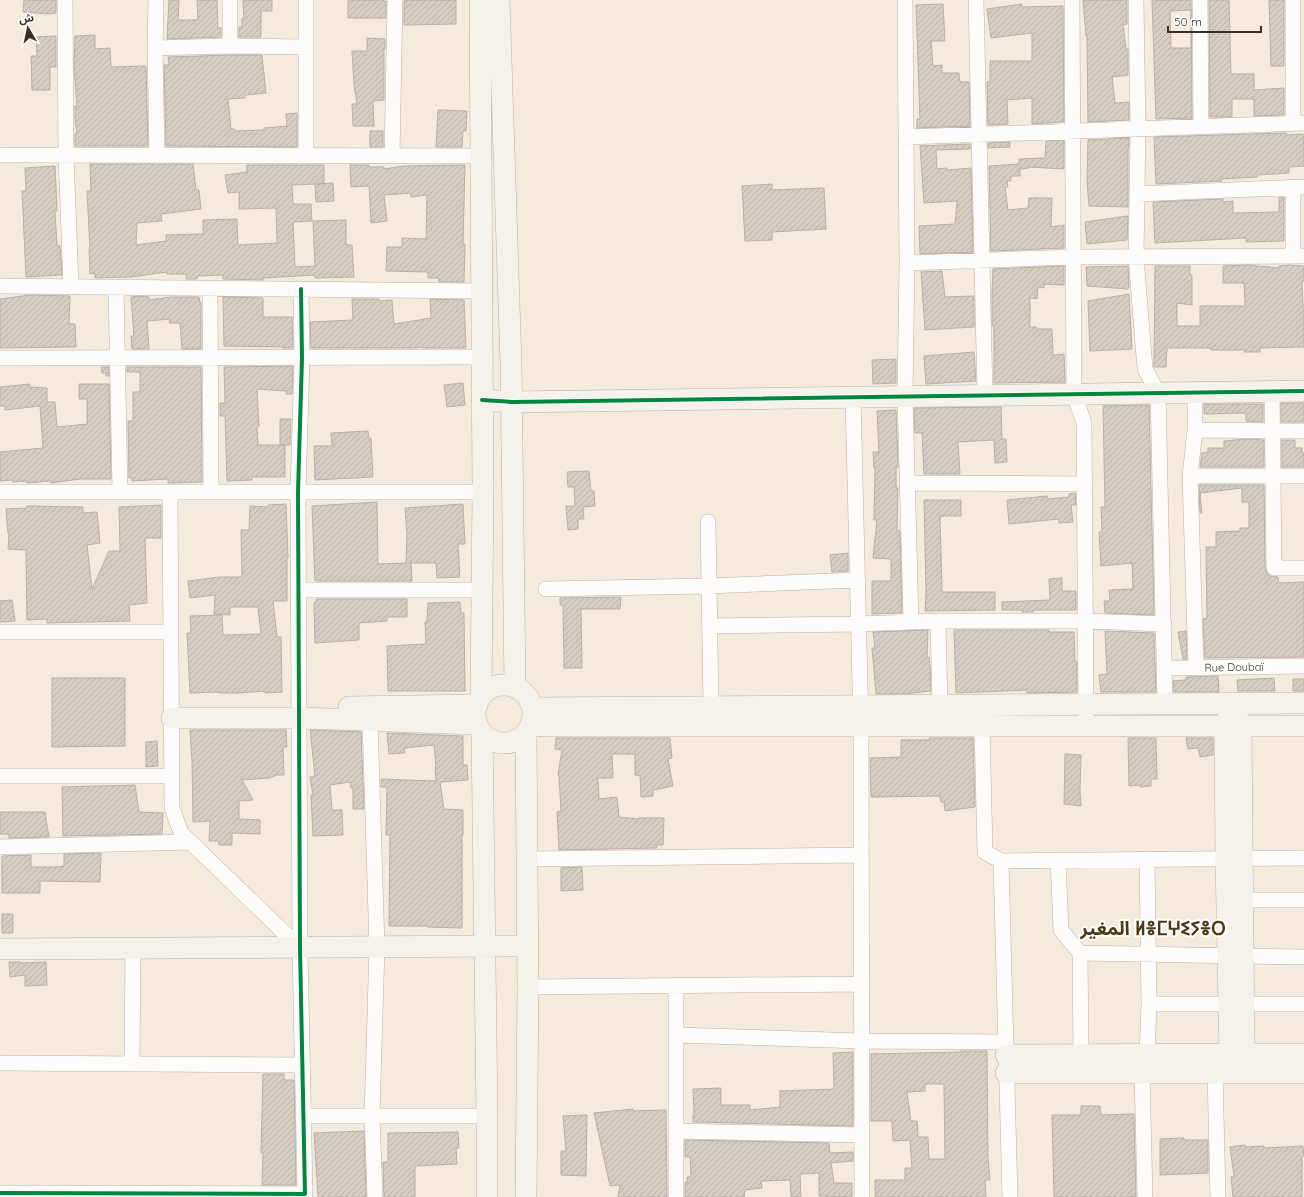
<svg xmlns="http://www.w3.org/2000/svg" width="1304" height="1197" font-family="Quicksand,'Noto Sans Arabic','Noto Sans Tifinagh',sans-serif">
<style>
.building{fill:url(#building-hatch);stroke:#b7b0a3;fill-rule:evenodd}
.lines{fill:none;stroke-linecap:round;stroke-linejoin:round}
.street-casing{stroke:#b9b1a4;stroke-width:16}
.secondary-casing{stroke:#b9b1a4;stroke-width:22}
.street{stroke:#fdfcfa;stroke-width:15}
.secondary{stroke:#f5f2ec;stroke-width:21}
.cycleway-casing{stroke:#fff;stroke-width:6}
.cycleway{stroke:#00873e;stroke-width:4}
.labels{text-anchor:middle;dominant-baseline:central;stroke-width:4;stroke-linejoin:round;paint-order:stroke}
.street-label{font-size:11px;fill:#383123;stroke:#fff}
.town-label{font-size:19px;font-weight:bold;fill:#4f3915;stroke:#fff}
</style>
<defs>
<pattern id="building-hatch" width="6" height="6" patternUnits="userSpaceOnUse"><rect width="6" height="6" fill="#d6cec2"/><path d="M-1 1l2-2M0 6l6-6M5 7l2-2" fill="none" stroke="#b8b1a6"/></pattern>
</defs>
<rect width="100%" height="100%" fill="#f4ebdd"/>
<path class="building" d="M24,0H56V13L48,14L23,12Z
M169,0H179L178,20H198L197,0H217L218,28H221V37L167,39Z
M243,0H272V11H261V37H239V27H242V18H244Z
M348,0H384V2L386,1V18H348Z
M407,0H456V24L404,25V1Z
M1083,0H1127V24L1123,25L1126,49H1128V75L1112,77L1115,103L1129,102V120L1088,122L1087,36H1086Z
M1152,0H1191L1192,118L1156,119ZM1191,10V48H1171L1170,11Z
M1209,0H1229L1231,74H1254V90L1284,88V115L1254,116V99H1232V117H1210Z
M1269,0H1284V66H1271Z
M943,4L945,41H931L933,66L942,65V73H959L960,82H969L970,126L917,128V119H920L916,5Z
M1022,4V7L1063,6L1064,122L1032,124V98L1007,100L1008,124L988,125L987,82L990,81V61H1032V33L991,38L987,9Z
M95,35V49L110,48L111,67L146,66L148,146H75V134L77,133L75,121V106H77L74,66L75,36Z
M56,36V67H50V90H32L31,56H37L36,37Z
M367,38L385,39V49H384V100L373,101L374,126H353L352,104H357L354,84L352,51H367Z
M230,55H262L266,93L245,95V98L228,99L231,129H234L235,131L264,130V128L287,126L286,114L297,113V147L166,146L164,65H169L168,57Z
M438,110L467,111L466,131H463L462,147H436Z
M370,131H383V147H370Z
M1286,133V135L1303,134L1304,146V166L1289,167V173L1257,175V177L1222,179V181L1156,184L1154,137Z
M1129,138V148H1128V207L1089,206L1087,182L1088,140Z
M1064,140V169L1029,167V168L1020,169V176H1011V181H1007L1008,187H1005L1008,210L1028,208L1029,198H1052L1051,227L1064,225V248L991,251L989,166L1019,164V159L1045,158L1046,141Z
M1010,142V147L988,148V143Z
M970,144V149L936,150L937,169L947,168V170L971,168L973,252L920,254L919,226L955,224L957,201L924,203L920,146Z
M90,164H193L196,190H199L201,209L161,214L162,221L137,223L136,245L166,241V235L203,234V220L237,219L238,245L277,243L276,208L239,209V192L228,193L225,175L247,172V165H324V184H317L333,183L334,201L316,202L315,184L292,185L293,204H311L312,221L293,222L295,267L315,266L313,221L346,220V245H352L354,277L315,278V275L263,278V280L223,279V275L197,276V279H186V274H167V272L131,277L95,278V273L90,274L89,249H90L87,191H91Z
M350,165H369V167H384V169L403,166L465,165L463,244H465L464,282H439V278H428V272L386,271L387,247H402V238L426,239L427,195L411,197V193L384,195L387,221L371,223L369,186L351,187Z
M55,166L57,211H55L57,246H60L62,275L26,277L22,191H26L25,168Z
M772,184V190L824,188L826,229L772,232V240L745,241L742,186Z
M1279,197H1284V241L1246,242V238L1155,243L1153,202L1223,199V202L1233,201V213L1279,212Z
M1128,216L1127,240L1087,244L1085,222Z
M1248,265L1279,268V266L1289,265L1304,266V281H1302L1303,306L1304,305V347L1260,348V352H1244L1245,350H1211V348H1167L1166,367H1154L1155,266H1190V275H1192V305L1177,303V326H1200V306H1245L1244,283H1223V266Z
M1064,266V285L1044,284V288L1038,287L1037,299L1030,298V327H1036L1037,329H1052L1053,355L1064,354L1065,382L994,383V326H992V295L993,269Z
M1128,266L1129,286L1128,289L1087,286L1086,267Z
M942,271L945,297L974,296V327L925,330L921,272Z
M1129,294L1132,349L1090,351L1088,301Z
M30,295L70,296L69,324H75L76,347L0,348V299Z
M138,296L149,297V300L171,297H199L200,303H201V349H182L180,323H169L170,319L147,321L149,349H132L131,336H134L131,297Z
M223,297L263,298V317H292L293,348H283V347L224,346Z
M352,299H379V301L392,300L394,324L431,318L430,299L464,300L466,348H423V347L413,348H311L310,322L353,320Z
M974,352L976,381L926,384L924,356Z
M896,359V383L873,384L872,360Z
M293,366L292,394H286V391L257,389L259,426H257L258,445H285V477H252V480L227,481L225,416H220V403H225L224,367Z
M101,367H109V376H106V373H102Z
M127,367H201L202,482L168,483V479L132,481V478H129L128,421H133V392H140V372H127Z
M463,383L465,405L447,407L444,385Z
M30,384V387L47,388V402H55L57,427L87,424V399H79V384H109L111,479H80L51,483V481L27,483V481L13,482V480L0,481V452L43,448L40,406L5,410V406H0V387Z
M1281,403H1304V422H1281Z
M1204,404H1263V422L1246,421V413L1204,414Z
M1149,405L1154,615L1105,613L1104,601H1110L1109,590L1133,589L1132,563L1101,566L1099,532H1102L1101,507H1105L1103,406Z
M1001,407L1002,439H1006L1007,462L995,463L994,440L958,442L960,474H924L922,433H915L914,408Z
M896,410L898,467H896V488H898L897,530L900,531L902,613L872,614V581H891V559L873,558L877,520H874L875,467L874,468L873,452H879L877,411Z
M280,419H291L290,445H280Z
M368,431L369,439L371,438L373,477L315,480L314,446H332L331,433Z
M1246,439L1264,440V467H1200L1202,453L1208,452V448H1224V441Z
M1282,440H1295V448H1302V453H1304V467H1282Z
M589,471L591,491H594L595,506L583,507L584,519H578V529L568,530L566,506H575L574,487H568L567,472Z
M1199,485H1264L1265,568L1269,576L1278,577L1279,583L1304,582V657L1205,658L1203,619L1207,618L1206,547H1216V532L1240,531V528H1249V502H1242V488L1200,493L1202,513H1200Z
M1075,493L1076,505H1071L1073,522L1059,523V519L1009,524L1007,500L1047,496L1048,499L1069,497V494Z
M924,500H961V516H940L942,592H995V610L925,611L926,592Z
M377,502L378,564L406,563L407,536L405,508L463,504L465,544H458L460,577L437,578L436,563H411L412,581H315L312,506Z
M286,504L288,558H287V601H273L277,637H281L282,692L265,693V691L238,693H219V692L190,693L187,633H191L190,616L222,615L223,635L261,634L258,607H230V615L214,614L215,595L190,598L188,581L220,577H242L241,530H249L250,506L268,507V505Z
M161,505V538H145L147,603L129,605L130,621L47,623V619L27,620L26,550L8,549L9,534H8L6,509L27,508V506L83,507V513L97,512L100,543L87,545L92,589L109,551H120L119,507Z
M848,553V571L832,572L830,555Z
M1062,578V591H1076V610H1033V612H1022V610H1002V602L1050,600L1049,579Z
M621,597L620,609H581L582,668H564L563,605H560V598Z
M316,599H407V617H387V621L359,623V640L315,643L314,603L316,602Z
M12,600L15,621L0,622V601Z
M460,602L461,613H464L465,691H388L387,646L426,644L425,622H427L428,603Z
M928,630L927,658L929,657L930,666L931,691L904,694H876L872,648H875L873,632Z
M954,630H1049V632H1074L1075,662L1077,661V692L1027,693V690L956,693Z
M1105,631L1154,633L1156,692H1101L1099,675L1107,674Z
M1186,631L1187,659H1183L1178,632Z
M1218,676L1219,692H1174L1173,681L1186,680V677Z
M52,678H125V746L52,747Z
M1274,678L1275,691H1238L1237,680Z
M1293,679H1304V691H1293Z
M190,730H286L287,747H283L284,775H276L270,778L242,780L253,800L239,801V819L260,820V834L232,833V845H219V841H209L210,821L193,822L192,762Z
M310,730L361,732L364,809H353V788H351L350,782L330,785L332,810H342L343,835L313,836L311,795H313L310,777L315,776Z
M387,733L463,736V765H467L468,780L440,782L444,809L463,810V835H462V928L427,927V926H389L390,835H386L387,787H381V779L436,781L435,767H436L434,745L404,748L405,753L389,754Z
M556,738H670L672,758L668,759L673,786L653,790V796L641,797L640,776L635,775V754H612L613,778H598L599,799L617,797L619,817L639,819V818H664L663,845H657V848L559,850L557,812L561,811L559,776L558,775L562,750L555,749Z
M929,738H973L975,807L945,811L944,802H941L940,796L871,797L870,758L901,757V740H930Z
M1128,738H1156L1157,779H1151V786L1140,787V785L1129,786Z
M1186,738H1213V755L1200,757L1198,748L1188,749Z
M157,741L158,766L146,767V742Z
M1065,754L1081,755L1080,792L1081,806L1064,804Z
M135,785L139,812L163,813L162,834L63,836L62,787Z
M0,812H45L49,837L9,838V834H0Z
M101,853L100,882L40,881V893H2V856L31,855V867H57L64,866V854Z
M582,867L583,890L561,891V868Z
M2,914H13V933H2Z
M9,962H20V963L46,962L47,985L25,986V975L10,977Z
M960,1051H987L988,1157L990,1180H985L986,1197H875V1180H905V1168H912L910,1140L893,1141L892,1121H871V1054L960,1052ZM925,1084H944L945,1159H929L928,1137H918L917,1121H911L907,1092L925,1091Z
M853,1052V1126L693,1122V1115L694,1114L693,1089L721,1088V1105H750V1110L780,1107V1091L834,1089L833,1053Z
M263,1074H284V1080H294L296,1185H262L263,1153H261Z
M1081,1106H1100L1101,1115L1134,1114L1136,1197H1054L1052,1115H1081Z
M633,1109V1111L666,1110L667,1197H618L620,1185L610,1186L594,1113Z
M587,1115L586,1176L561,1175V1151H566L563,1116Z
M364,1131L366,1197H318L314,1133Z
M458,1132L459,1148H456L457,1164L415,1166V1197H384L383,1162H388V1133Z
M1184,1138V1140H1208V1173L1160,1175V1139Z
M685,1140L829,1143L830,1153L853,1152V1161L831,1163L834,1183H852V1197L819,1196V1173L800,1174L801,1197H791L790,1180L761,1181L762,1188L745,1190L744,1197H685V1182L687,1183V1177H691L690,1157H685Z
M1245,1145V1147L1264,1146V1148L1303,1146L1304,1156H1302V1197H1233L1231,1177L1234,1176L1230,1147Z"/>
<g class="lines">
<defs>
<path id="street" d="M65,0L66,155L71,286
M156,0L155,48L157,156
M306,0V156
M905,0L907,263L905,396L911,621
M976,0L985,395
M1072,0L1074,394L1084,423L1086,713
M1136,0L1138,129L1136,257L1145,369L1158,393L1165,704
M1200,0L1201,126
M230,46V0
M155,48L230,46L305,47
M1293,123V0
M906,137L1304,123
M0,155L481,156
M392,156L395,0
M1137,194L1304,187
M1293,256V188
M907,263L1074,257L1304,256
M0,286L482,291
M116,287L120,492
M210,288L211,492
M0,358L482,357
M1272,391L1274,568H1304
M1195,392V430L1190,476L1196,668
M853,397L861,726L862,1197
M1195,430L1304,431
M1190,476H1304
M907,483L1085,484
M0,492H483
M170,492L172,808L181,833L300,948
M708,522L711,707
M546,589L708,586L858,580
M298,590H482
M938,621L940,705
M710,626L859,624L938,621H1086L1164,624
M0,632H171
M1165,668L1304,666
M370,721L377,947L372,1116L375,1197
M982,726L985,852L1001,861
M0,776H172
M0,847L190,842
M527,859L861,855
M1058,860L1061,930L1080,953
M1242,900H1304
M676,986V1197
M528,987L861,984
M1149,1004H1304
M676,1035L861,1041L1006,1042
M1081,1054L1080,953L1304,957
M0,1063L302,1065
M132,1064L133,948
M1215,1073L1218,1197
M303,1116H487
M676,1131L862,1135
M0,1193L305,1194L300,948L298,492L302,358L301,289
M1010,1197L1001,861L1304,858
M1145,1197L1142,1073L1147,1054L1149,1004L1147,859"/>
<path id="secondary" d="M480,0L483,492L481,696
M499,0L511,364L515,687
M482,400L512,402L1304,391
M475 714a29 29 0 1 1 58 0a29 29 0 1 1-58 0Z
M1234,704L1241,726L1244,1054L1236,1073L1230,1054L1226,859L1225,726Z
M349,707L477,705
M533,708L1304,703
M172,718H299L477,724
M531,726H1304
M482,733L487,1116V1197
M526,734L528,987L526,1197
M0,949L528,946
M1006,1055L1304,1054
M1006,1073H1304"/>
</defs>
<use href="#street" class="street-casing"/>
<use href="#secondary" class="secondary-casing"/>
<use href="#street" class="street"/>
<use href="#secondary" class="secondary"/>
<defs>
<path id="cycleway" d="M482,400L512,402L1304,391
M0,1193L305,1194L300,948L298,492L302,358L301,289"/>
</defs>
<use href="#cycleway" class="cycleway-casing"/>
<use href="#cycleway" class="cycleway"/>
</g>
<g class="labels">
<g class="street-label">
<text transform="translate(1234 667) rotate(-1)">Rue Doubaï</text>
</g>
<g class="town-label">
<text x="1153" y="928">المغير ⵍⴻⵎⵖⵉⵢⴻⵔ</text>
</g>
</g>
<g transform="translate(28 28) rotate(351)" stroke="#ffffff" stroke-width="3" paint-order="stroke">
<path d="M0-3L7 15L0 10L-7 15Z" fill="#383123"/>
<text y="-6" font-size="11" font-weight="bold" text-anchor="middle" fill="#383123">ش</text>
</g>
<path d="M1168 26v6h93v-6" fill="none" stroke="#383123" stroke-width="2"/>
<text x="1174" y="26" font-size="12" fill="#383123" stroke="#ffffff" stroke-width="3" paint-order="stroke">50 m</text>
</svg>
